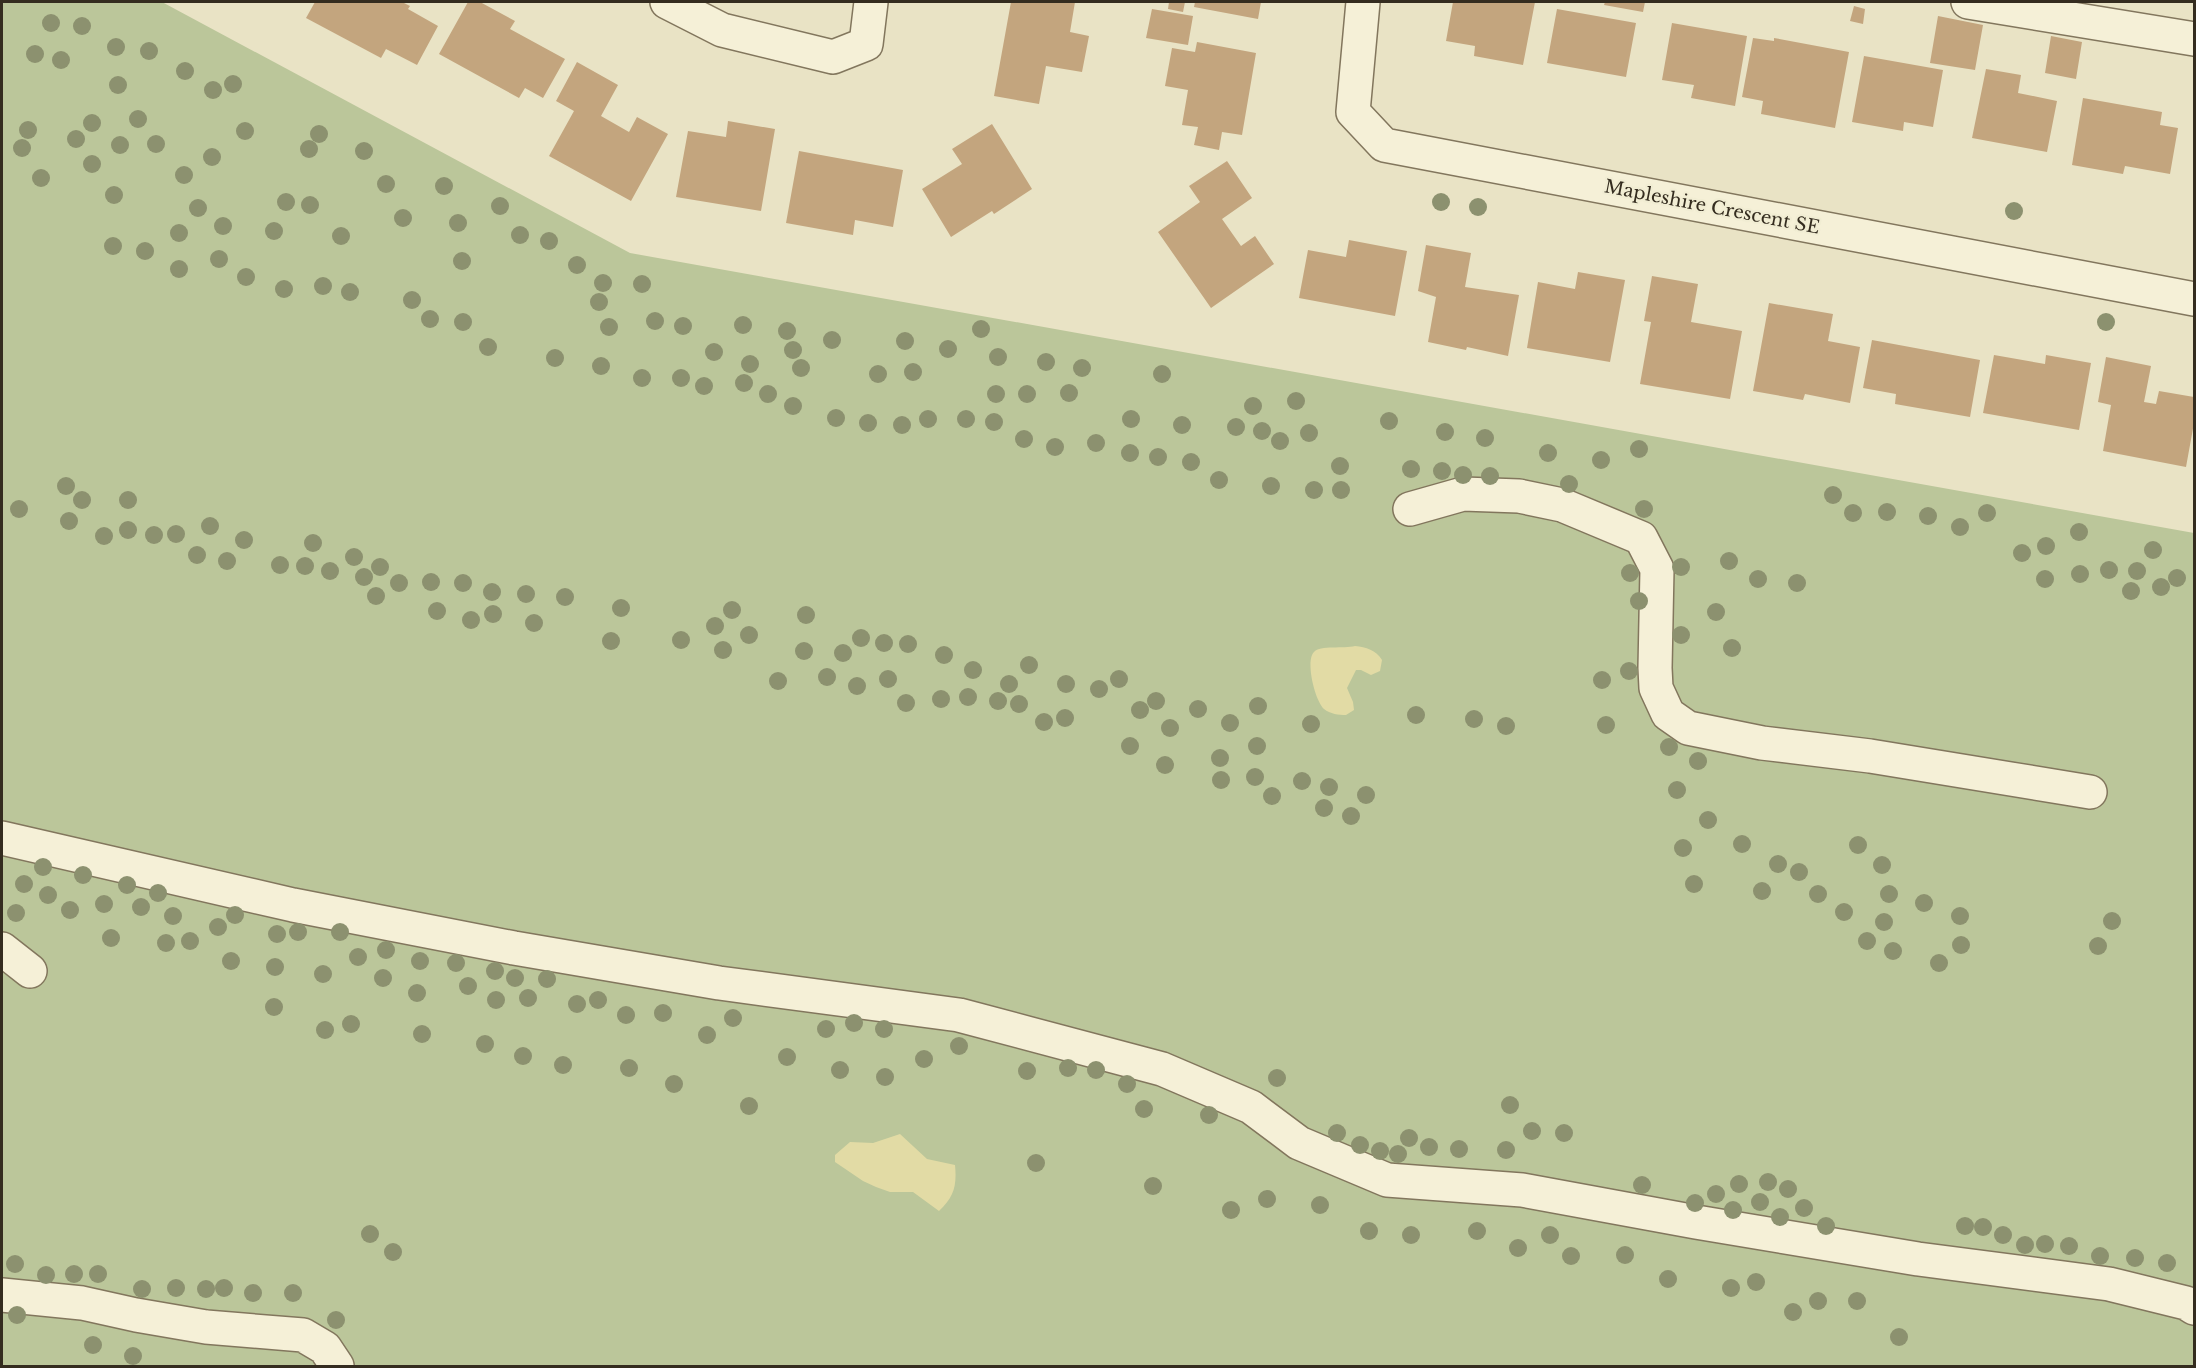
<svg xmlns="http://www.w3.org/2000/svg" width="2196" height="1368" font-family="'Libre Baskerville',serif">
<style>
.green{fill:#bbc69a}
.sand{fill:#e2dba5}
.building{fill:#c3a57e}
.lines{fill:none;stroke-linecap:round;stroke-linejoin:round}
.minor-casing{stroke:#82765d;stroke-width:36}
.minor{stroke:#f5f0d7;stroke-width:33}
.tree{fill:#8c916f}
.labels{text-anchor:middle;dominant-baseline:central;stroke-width:4.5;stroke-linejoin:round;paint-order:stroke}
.street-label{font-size:18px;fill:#342c1f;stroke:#f1edd3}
</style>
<rect width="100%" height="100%" fill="#e9e3c5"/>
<path class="green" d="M2,2H162L630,253L2194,533V1366H2Z"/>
<path class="sand" d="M1355,646C1366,647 1376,650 1382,660L1380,671L1371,675L1361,670H1356L1347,688L1353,702L1354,710L1346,715C1339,715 1330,714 1324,709C1315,701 1305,661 1314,652C1320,645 1344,649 1355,646Z
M900,1134L927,1159L955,1165C957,1186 954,1197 939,1211L913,1192H890L876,1187L863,1181L835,1162V1155L850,1142L873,1143Z"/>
<path class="building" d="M315,2H402L410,6L408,9L438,26L417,65L386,49L381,58L306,18Z
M468,2H480L515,21L510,29L565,59L543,98L525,88L519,98L439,54Z
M1011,2H1075L1070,32L1089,36L1082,72L1046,66L1039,104L994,96Z
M1169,2H1185L1183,12L1168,9Z
M1195,2H1261L1258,19L1194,7Z
M1453,2H1535L1523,65L1474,56L1475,46L1446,41Z
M1605,2H1645L1643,12L1604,5Z
M1854,6L1865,9L1863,24L1850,21Z
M1152,9L1193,16L1188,45L1146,38Z
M1557,9L1636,23L1626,77L1547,63Z
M1938,16L1983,25L1975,70L1930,63Z
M1672,23L1747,36L1735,106L1691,98L1694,85L1662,80Z
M2051,36L2082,42L2076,79L2045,73Z
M1753,38L1774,41V38L1849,52L1835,128L1761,114L1763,101L1742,97Z
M1197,42L1256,53L1242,135L1222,132L1219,150L1194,145L1198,127L1182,125L1188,90L1165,86L1172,48L1195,52Z
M1864,56L1943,70L1933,127L1904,122L1903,131L1852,122Z
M577,62L618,85L601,116L629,132L637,117L668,134L631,201L549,156L574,111L556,101Z
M1986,69L2021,75L2018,93L2057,101L2047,152L1972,138Z
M2083,98L2162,112L2160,125L2178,128L2170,174L2125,166L2123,174L2072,165Z
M728,121L775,129L761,211L676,197L688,131L726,137Z
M992,124L1032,189L994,214L992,211L951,237L922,189L962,164L952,149Z
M799,151L903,170L893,227L855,220L853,235L786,223Z
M1227,161L1252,198L1222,219L1241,246L1255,236L1274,264L1211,308L1158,232L1200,202L1189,186Z
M1349,240L1407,251L1395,316L1299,298L1308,250L1346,257Z
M1426,245L1471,253L1465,287L1519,295L1508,356L1467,347L1466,350L1428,342L1436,297L1418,291Z
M1578,272L1625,280L1610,362L1527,348L1538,282L1575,289Z
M1652,276L1698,284L1691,322L1742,331L1730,399L1640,384L1651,322L1644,321Z
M1769,303L1833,314L1828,341L1860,347L1850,403L1805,394L1803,400L1753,391Z
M1872,340L1980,360L1970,417L1895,404L1896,394L1863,388Z
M1994,355L2045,364L2046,355L2091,363L2079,430L1983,413Z
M2106,357L2151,366L2144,402L2156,404L2159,391L2194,397V423L2186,467L2103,451L2111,405L2098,402Z"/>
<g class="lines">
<defs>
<path id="minor" d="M667,2L722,30L833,57L866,44L871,2
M1363,2L1353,112L1384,145L2194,299
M1968,2L2194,39
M1410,509L1463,494L1519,496L1562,505L1641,538L1657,569L1655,668L1656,688L1668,714L1688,728L1762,743L1870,756L2090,792
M2,838L293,905L514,948L719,983L959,1015L1162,1069L1251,1107L1299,1143L1387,1180L1522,1190L1696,1222L1918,1259L2109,1284L2186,1303L2194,1308
M2,949L30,971
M2,1295L82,1303L136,1315L206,1327L303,1335L325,1348L337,1366"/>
</defs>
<use href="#minor" class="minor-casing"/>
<use href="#minor" class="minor"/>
</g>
<g class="tree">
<circle cx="51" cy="23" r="9"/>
<circle cx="82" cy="26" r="9"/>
<circle cx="116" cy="47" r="9"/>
<circle cx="149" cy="51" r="9"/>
<circle cx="35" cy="54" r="9"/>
<circle cx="61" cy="60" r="9"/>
<circle cx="185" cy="71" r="9"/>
<circle cx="233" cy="84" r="9"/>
<circle cx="118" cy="85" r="9"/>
<circle cx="213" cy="90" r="9"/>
<circle cx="138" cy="119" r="9"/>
<circle cx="92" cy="123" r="9"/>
<circle cx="28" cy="130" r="9"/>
<circle cx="245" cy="131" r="9"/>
<circle cx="319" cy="134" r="9"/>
<circle cx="76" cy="139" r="9"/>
<circle cx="156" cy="144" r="9"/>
<circle cx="120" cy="145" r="9"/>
<circle cx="22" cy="148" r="9"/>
<circle cx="309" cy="149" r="9"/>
<circle cx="364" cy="151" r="9"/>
<circle cx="212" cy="157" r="9"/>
<circle cx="92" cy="164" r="9"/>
<circle cx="184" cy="175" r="9"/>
<circle cx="41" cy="178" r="9"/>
<circle cx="386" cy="184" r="9"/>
<circle cx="444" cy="186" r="9"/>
<circle cx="114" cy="195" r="9"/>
<circle cx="286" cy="202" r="9"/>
<circle cx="1441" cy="202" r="9"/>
<circle cx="310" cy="205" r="9"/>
<circle cx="500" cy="206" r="9"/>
<circle cx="1478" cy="207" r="9"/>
<circle cx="198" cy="208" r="9"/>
<circle cx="2014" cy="211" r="9"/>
<circle cx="403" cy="218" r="9"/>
<circle cx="458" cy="223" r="9"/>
<circle cx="223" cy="226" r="9"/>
<circle cx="274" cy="231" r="9"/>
<circle cx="179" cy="233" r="9"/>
<circle cx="520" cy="235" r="9"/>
<circle cx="341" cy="236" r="9"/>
<circle cx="549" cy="241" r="9"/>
<circle cx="113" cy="246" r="9"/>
<circle cx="145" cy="251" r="9"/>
<circle cx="219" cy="259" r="9"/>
<circle cx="462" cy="261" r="9"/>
<circle cx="577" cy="265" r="9"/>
<circle cx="179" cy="269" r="9"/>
<circle cx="246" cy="277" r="9"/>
<circle cx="603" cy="283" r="9"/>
<circle cx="642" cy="284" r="9"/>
<circle cx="323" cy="286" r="9"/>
<circle cx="284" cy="289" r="9"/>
<circle cx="350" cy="292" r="9"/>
<circle cx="412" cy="300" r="9"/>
<circle cx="599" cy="302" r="9"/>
<circle cx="430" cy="319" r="9"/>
<circle cx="655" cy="321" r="9"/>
<circle cx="463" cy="322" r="9"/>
<circle cx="2106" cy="322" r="9"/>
<circle cx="743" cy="325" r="9"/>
<circle cx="683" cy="326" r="9"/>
<circle cx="609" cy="327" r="9"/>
<circle cx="981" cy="329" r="9"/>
<circle cx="787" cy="331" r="9"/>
<circle cx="832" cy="340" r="9"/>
<circle cx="905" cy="341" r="9"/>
<circle cx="488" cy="347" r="9"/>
<circle cx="948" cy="349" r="9"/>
<circle cx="793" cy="350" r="9"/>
<circle cx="714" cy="352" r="9"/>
<circle cx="998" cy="357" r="9"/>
<circle cx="555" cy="358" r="9"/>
<circle cx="1046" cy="362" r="9"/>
<circle cx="750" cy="364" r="9"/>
<circle cx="601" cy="366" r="9"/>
<circle cx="801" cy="368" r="9"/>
<circle cx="1082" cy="368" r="9"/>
<circle cx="913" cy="372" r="9"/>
<circle cx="878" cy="374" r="9"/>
<circle cx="1162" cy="374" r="9"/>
<circle cx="642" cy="378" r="9"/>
<circle cx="681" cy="378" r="9"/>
<circle cx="744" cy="383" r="9"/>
<circle cx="704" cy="386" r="9"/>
<circle cx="1069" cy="393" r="9"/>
<circle cx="768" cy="394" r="9"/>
<circle cx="996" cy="394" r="9"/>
<circle cx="1027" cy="394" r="9"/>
<circle cx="1296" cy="401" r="9"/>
<circle cx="793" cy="406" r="9"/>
<circle cx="1253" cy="406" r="9"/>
<circle cx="836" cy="418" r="9"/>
<circle cx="928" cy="419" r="9"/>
<circle cx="966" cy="419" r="9"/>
<circle cx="1131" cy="419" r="9"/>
<circle cx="1389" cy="421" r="9"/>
<circle cx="994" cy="422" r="9"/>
<circle cx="868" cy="423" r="9"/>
<circle cx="902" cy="425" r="9"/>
<circle cx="1182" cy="425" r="9"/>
<circle cx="1236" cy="427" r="9"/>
<circle cx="1262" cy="431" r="9"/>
<circle cx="1445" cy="432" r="9"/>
<circle cx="1309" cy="433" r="9"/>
<circle cx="1485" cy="438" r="9"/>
<circle cx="1024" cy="439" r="9"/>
<circle cx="1280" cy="441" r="9"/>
<circle cx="1096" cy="443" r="9"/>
<circle cx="1055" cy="447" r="9"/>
<circle cx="1639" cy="449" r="9"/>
<circle cx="1130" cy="453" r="9"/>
<circle cx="1548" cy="453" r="9"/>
<circle cx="1158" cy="457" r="9"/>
<circle cx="1601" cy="460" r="9"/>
<circle cx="1191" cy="462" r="9"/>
<circle cx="1340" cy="466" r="9"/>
<circle cx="1411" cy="469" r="9"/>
<circle cx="1442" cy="471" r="9"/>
<circle cx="1463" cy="475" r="9"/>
<circle cx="1490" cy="476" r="9"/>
<circle cx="1219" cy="480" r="9"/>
<circle cx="1569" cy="484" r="9"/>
<circle cx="66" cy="486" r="9"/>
<circle cx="1271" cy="486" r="9"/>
<circle cx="1314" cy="490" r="9"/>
<circle cx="1341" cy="490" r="9"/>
<circle cx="1833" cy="495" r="9"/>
<circle cx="82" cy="500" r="9"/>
<circle cx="128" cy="500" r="9"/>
<circle cx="19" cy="509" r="9"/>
<circle cx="1644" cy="509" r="9"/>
<circle cx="1887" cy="512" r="9"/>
<circle cx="1853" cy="513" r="9"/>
<circle cx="1987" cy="513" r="9"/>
<circle cx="1928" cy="516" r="9"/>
<circle cx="69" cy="521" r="9"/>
<circle cx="210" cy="526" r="9"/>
<circle cx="1960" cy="527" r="9"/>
<circle cx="128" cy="530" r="9"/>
<circle cx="2079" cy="532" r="9"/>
<circle cx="176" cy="534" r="9"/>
<circle cx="154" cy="535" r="9"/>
<circle cx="104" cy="536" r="9"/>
<circle cx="244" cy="540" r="9"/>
<circle cx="313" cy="543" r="9"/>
<circle cx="2046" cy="546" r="9"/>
<circle cx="2153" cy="550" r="9"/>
<circle cx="2022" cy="553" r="9"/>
<circle cx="197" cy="555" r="9"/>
<circle cx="354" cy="557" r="9"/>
<circle cx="227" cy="561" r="9"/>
<circle cx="1729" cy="561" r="9"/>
<circle cx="280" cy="565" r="9"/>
<circle cx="305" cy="566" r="9"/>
<circle cx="380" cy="567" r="9"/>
<circle cx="1681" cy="567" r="9"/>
<circle cx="2109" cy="570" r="9"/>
<circle cx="330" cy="571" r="9"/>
<circle cx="2137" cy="571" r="9"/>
<circle cx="1630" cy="573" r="9"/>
<circle cx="2080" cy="574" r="9"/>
<circle cx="364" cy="577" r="9"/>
<circle cx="2177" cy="578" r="9"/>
<circle cx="1758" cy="579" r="9"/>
<circle cx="2045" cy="579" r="9"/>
<circle cx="431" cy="582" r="9"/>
<circle cx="399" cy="583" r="9"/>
<circle cx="463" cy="583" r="9"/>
<circle cx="1797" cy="583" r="9"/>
<circle cx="2161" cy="587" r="9"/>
<circle cx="2131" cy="591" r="9"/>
<circle cx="492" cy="592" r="9"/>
<circle cx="526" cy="594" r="9"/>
<circle cx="376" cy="596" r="9"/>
<circle cx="565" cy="597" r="9"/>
<circle cx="1639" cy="601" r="9"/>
<circle cx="621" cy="608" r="9"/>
<circle cx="732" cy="610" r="9"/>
<circle cx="437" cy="611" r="9"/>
<circle cx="1716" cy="612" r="9"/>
<circle cx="493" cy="614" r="9"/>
<circle cx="806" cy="615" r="9"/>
<circle cx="471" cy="620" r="9"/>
<circle cx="534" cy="623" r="9"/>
<circle cx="715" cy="626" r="9"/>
<circle cx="749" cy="635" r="9"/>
<circle cx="1681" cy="635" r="9"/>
<circle cx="861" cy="638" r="9"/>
<circle cx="681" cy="640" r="9"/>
<circle cx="611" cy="641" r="9"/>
<circle cx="884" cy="643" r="9"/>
<circle cx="908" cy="644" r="9"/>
<circle cx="1732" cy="648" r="9"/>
<circle cx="723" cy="650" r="9"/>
<circle cx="804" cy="651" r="9"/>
<circle cx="843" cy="653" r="9"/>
<circle cx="944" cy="655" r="9"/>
<circle cx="1029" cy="665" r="9"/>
<circle cx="973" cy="670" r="9"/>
<circle cx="1629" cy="671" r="9"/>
<circle cx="827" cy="677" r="9"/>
<circle cx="888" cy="679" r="9"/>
<circle cx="1119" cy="679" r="9"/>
<circle cx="1602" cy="680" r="9"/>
<circle cx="778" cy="681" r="9"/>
<circle cx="1009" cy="684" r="9"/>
<circle cx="1066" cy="684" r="9"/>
<circle cx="857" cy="686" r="9"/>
<circle cx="1099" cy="689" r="9"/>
<circle cx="968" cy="697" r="9"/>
<circle cx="941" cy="699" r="9"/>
<circle cx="998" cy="701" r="9"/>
<circle cx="1156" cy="701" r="9"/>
<circle cx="906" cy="703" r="9"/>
<circle cx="1019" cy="704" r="9"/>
<circle cx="1258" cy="706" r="9"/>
<circle cx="1198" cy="709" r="9"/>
<circle cx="1140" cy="710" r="9"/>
<circle cx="1416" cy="715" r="9"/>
<circle cx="1065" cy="718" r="9"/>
<circle cx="1474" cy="719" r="9"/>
<circle cx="1044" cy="722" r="9"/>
<circle cx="1230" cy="723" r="9"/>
<circle cx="1311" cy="724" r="9"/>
<circle cx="1606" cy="725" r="9"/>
<circle cx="1506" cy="726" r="9"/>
<circle cx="1170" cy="728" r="9"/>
<circle cx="1130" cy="746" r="9"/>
<circle cx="1257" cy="746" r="9"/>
<circle cx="1669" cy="747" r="9"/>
<circle cx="1220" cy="758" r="9"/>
<circle cx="1698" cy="761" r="9"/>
<circle cx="1165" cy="765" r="9"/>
<circle cx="1255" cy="777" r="9"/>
<circle cx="1221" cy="780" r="9"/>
<circle cx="1302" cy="781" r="9"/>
<circle cx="1329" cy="787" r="9"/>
<circle cx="1677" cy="790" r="9"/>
<circle cx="1366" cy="795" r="9"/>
<circle cx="1272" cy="796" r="9"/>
<circle cx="1324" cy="808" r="9"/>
<circle cx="1351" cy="816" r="9"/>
<circle cx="1708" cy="820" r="9"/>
<circle cx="1742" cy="844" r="9"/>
<circle cx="1858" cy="845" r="9"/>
<circle cx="1683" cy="848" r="9"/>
<circle cx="1778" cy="864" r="9"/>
<circle cx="1882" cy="865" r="9"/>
<circle cx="43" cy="867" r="9"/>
<circle cx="1799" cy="872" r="9"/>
<circle cx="83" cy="875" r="9"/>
<circle cx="24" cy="884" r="9"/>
<circle cx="1694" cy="884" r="9"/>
<circle cx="127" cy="885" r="9"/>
<circle cx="1762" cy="891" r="9"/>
<circle cx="158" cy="893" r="9"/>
<circle cx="1818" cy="894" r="9"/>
<circle cx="1889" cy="894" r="9"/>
<circle cx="48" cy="895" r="9"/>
<circle cx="1924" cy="903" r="9"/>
<circle cx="104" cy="904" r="9"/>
<circle cx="141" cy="907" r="9"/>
<circle cx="70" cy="910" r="9"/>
<circle cx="1844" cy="912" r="9"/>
<circle cx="16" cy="913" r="9"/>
<circle cx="235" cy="915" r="9"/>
<circle cx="173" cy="916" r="9"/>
<circle cx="1960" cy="916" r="9"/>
<circle cx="2112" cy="921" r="9"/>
<circle cx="1884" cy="922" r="9"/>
<circle cx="218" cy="927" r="9"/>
<circle cx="298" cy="932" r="9"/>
<circle cx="340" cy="932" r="9"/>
<circle cx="277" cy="934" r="9"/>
<circle cx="111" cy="938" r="9"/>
<circle cx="190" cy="941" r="9"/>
<circle cx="1867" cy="941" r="9"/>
<circle cx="166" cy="943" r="9"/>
<circle cx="1961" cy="945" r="9"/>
<circle cx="2098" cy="946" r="9"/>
<circle cx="386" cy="950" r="9"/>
<circle cx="1893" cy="951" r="9"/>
<circle cx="358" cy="957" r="9"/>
<circle cx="231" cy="961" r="9"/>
<circle cx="420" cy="961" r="9"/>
<circle cx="456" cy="963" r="9"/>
<circle cx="1939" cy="963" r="9"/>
<circle cx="275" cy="967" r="9"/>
<circle cx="495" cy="971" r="9"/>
<circle cx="323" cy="974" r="9"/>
<circle cx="383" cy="978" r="9"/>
<circle cx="515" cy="978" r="9"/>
<circle cx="547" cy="979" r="9"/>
<circle cx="468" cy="986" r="9"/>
<circle cx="417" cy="993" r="9"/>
<circle cx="528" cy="998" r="9"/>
<circle cx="496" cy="1000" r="9"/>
<circle cx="598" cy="1000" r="9"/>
<circle cx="577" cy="1004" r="9"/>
<circle cx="274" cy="1007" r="9"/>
<circle cx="663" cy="1013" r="9"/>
<circle cx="626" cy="1015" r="9"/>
<circle cx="733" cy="1018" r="9"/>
<circle cx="854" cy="1023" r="9"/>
<circle cx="351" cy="1024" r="9"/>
<circle cx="826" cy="1029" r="9"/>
<circle cx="884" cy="1029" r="9"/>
<circle cx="325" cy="1030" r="9"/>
<circle cx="422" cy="1034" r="9"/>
<circle cx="707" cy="1035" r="9"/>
<circle cx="485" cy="1044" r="9"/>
<circle cx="959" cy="1046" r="9"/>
<circle cx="523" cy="1056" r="9"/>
<circle cx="787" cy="1057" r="9"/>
<circle cx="924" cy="1059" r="9"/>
<circle cx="563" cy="1065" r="9"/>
<circle cx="629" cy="1068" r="9"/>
<circle cx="1068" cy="1068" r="9"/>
<circle cx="840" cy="1070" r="9"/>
<circle cx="1096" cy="1070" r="9"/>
<circle cx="1027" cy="1071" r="9"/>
<circle cx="885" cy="1077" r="9"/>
<circle cx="1277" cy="1078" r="9"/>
<circle cx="674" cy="1084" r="9"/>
<circle cx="1127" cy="1084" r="9"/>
<circle cx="1510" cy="1105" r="9"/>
<circle cx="749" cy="1106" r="9"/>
<circle cx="1144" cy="1109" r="9"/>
<circle cx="1209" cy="1115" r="9"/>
<circle cx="1532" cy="1131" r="9"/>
<circle cx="1337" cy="1133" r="9"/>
<circle cx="1564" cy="1133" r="9"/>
<circle cx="1409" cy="1138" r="9"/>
<circle cx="1360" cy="1145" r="9"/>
<circle cx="1429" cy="1147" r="9"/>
<circle cx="1459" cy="1149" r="9"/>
<circle cx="1506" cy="1150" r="9"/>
<circle cx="1380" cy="1151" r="9"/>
<circle cx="1398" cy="1154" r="9"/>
<circle cx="1036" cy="1163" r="9"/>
<circle cx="1768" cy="1182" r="9"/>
<circle cx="1739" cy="1184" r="9"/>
<circle cx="1642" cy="1185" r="9"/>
<circle cx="1153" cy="1186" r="9"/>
<circle cx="1788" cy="1189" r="9"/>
<circle cx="1716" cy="1194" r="9"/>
<circle cx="1267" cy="1199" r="9"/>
<circle cx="1760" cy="1202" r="9"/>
<circle cx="1695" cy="1203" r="9"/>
<circle cx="1320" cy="1205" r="9"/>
<circle cx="1804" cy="1208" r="9"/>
<circle cx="1231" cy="1210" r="9"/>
<circle cx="1733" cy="1210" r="9"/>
<circle cx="1780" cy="1217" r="9"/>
<circle cx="1826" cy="1226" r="9"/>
<circle cx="1965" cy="1226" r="9"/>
<circle cx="1983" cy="1227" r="9"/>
<circle cx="1369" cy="1231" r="9"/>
<circle cx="1477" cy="1231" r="9"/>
<circle cx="370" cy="1234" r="9"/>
<circle cx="1411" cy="1235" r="9"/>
<circle cx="1550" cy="1235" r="9"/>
<circle cx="2003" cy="1235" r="9"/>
<circle cx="2045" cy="1244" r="9"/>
<circle cx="2025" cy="1245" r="9"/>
<circle cx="2069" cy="1246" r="9"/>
<circle cx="1518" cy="1248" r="9"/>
<circle cx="393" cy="1252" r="9"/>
<circle cx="1625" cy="1255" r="9"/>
<circle cx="1571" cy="1256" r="9"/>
<circle cx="2100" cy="1256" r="9"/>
<circle cx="2135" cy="1258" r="9"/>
<circle cx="2167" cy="1263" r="9"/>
<circle cx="15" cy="1264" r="9"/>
<circle cx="74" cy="1274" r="9"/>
<circle cx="98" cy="1274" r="9"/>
<circle cx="46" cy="1275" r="9"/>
<circle cx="1668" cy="1279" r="9"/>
<circle cx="1756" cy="1282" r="9"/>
<circle cx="176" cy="1288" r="9"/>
<circle cx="224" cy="1288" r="9"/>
<circle cx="1731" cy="1288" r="9"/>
<circle cx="142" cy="1289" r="9"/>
<circle cx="206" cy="1289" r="9"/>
<circle cx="253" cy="1293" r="9"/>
<circle cx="293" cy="1293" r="9"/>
<circle cx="1818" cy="1301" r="9"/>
<circle cx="1857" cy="1301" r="9"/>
<circle cx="1793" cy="1312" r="9"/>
<circle cx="17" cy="1315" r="9"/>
<circle cx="336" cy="1320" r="9"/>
<circle cx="1899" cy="1337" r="9"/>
<circle cx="93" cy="1345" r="9"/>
<circle cx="133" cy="1356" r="9"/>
</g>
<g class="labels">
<g class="street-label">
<text transform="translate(1712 207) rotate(11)">Mapleshire Crescent SE</text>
</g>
</g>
<rect width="2196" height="1368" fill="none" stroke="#342c1f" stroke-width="6"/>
</svg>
